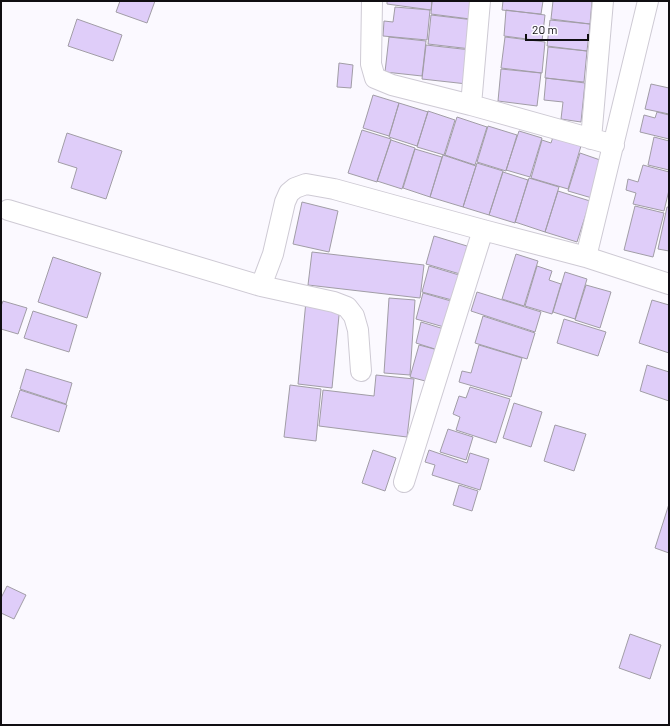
<svg xmlns="http://www.w3.org/2000/svg" width="670" height="726" font-family="Barlow,sans-serif">
<style>
.building{fill:#dfcdf9;stroke:#a19da6}
.lines{fill:none;stroke-linecap:round;stroke-linejoin:round}
.street-casing{stroke:#cecad4;stroke-width:22}
.street{stroke:#fff;stroke-width:20}
</style>
<rect width="100%" height="100%" fill="#fbf9ff"/>
<path class="building" d="M120,1H155L147,23L116,12Z
M387,1H432L431,10L387,4Z
M432,1H471L470,19L431,14Z
M503,1H543L541,14L502,10Z
M553,1H592L590,24L551,19Z
M395,7L430,10L427,40L383,36L384,21L393,22Z
M506,10L545,15L542,41L504,36Z
M431,15L474,20L471,49L428,44Z
M77,19L122,35L113,61L68,46Z
M550,20L590,24L587,51L547,46Z
M389,37L426,41L422,76L385,72Z
M505,37L545,42L542,73L501,68Z
M426,45L471,50L467,84L422,79Z
M548,47L587,51L584,82L545,78Z
M339,63L353,65L351,88L337,87Z
M501,69L541,73L537,106L498,101Z
M546,78L585,83L581,122L561,119L563,102L544,100Z
M651,84L669,88V114L645,109Z
M373,95L399,103L389,136L363,128Z
M399,103L428,112L417,146L389,137Z
M428,111L455,120L444,155L417,147Z
M657,112L669,115V139L640,132L644,115L655,118Z
M457,117L487,127L475,165L445,155Z
M488,126L517,135L506,171L477,162Z
M362,130L391,139L377,182L348,173Z
M519,131L542,138L530,177L506,170Z
M67,133L122,151L106,199L71,188L77,168L58,162Z
M553,137L581,146L568,189L531,178L542,140L551,143Z
M654,137L669,141V170L648,165Z
M391,140L415,148L402,189L377,181Z
M415,149L442,157L430,197L403,188Z
M580,153L603,161L592,198L568,191Z
M443,155L476,166L463,207L430,197Z
M477,163L503,171L489,215L463,207Z
M643,165L669,172V190L664,211L633,204L636,193L626,190L628,179L638,182Z
M503,172L528,180L515,223L489,215Z
M529,178L559,187L545,232L515,222Z
M558,191L590,201L577,242L545,232Z
M302,202L338,211L329,252L293,244Z
M635,206L664,213L653,257L624,250Z
M667,207H669V251L658,249Z
M434,236L467,246L460,274L426,264Z
M312,252L424,265L420,298L308,285Z
M516,254L538,261L524,306L502,299Z
M53,257L101,273L87,318L38,302Z
M429,266L459,275L452,300L422,292Z
M537,266L552,271L549,280L561,284L552,314L525,306Z
M565,272L587,279L575,319L553,312Z
M586,285L611,292L600,328L575,320Z
M477,292L541,312L535,332L471,311Z
M423,293L451,301L444,327L416,319Z
M389,298L415,300L410,375L384,373Z
M652,300L669,305V353L639,343Z
M3,301L27,308L18,334L1,329V306Z
M306,301L340,305L332,388L298,384Z
M33,311L77,325L69,352L24,338Z
M483,316L535,333L527,359L475,343Z
M564,319L606,332L598,356L557,343Z
M421,322L444,329L438,350L416,343Z
M419,345L438,350L429,382L410,377Z
M479,345L522,358L511,397L459,382L462,371L471,373Z
M647,365L669,372V401L640,391Z
M26,369L72,383L66,404L20,389Z
M376,375L414,379L407,437L319,426L323,390L374,396Z
M290,385L321,389L316,441L284,437Z
M470,387L510,399L496,443L456,430L460,417L453,414L459,396L466,398Z
M20,390L67,405L59,432L11,417Z
M514,403L542,412L531,447L503,438Z
M555,425L586,434L574,471L544,461Z
M448,429L473,437L466,460L440,452Z
M373,450L396,458L385,491L362,483Z
M429,450L467,463L470,453L489,459L480,490L432,475L435,465L425,462Z
M459,485L478,491L472,511L453,505Z
M669,504V553L655,548Z
M7,586L26,595L14,619L1,613V598Z
M630,634L661,645L650,679L619,668Z"/>
<g class="lines">
<defs>
<path id="street" d="M372,1L371,64L375,78L392,85L471,105L614,145
M471,105L480,1
M591,139L603,1
M8,210L261,286L273,254L285,202L289,193L295,188L306,184L334,189L483,230L586,257L669,284
M586,257L648,1
M261,286L334,302L347,307L354,316L358,330L361,371
M404,482L483,230"/>
</defs>
<use href="#street" class="street-casing"/>
<use href="#street" class="street"/>
</g>
<rect width="670" height="726" fill="none" stroke="#100e12" stroke-width="4"/>
<path d="M526 34v6h62v-6" fill="none" stroke="#100e12" stroke-width="2"/>
<text x="532" y="34" font-size="12" fill="#100e12" stroke="#fbf9ff" stroke-width="3" paint-order="stroke">20 m</text>
</svg>
